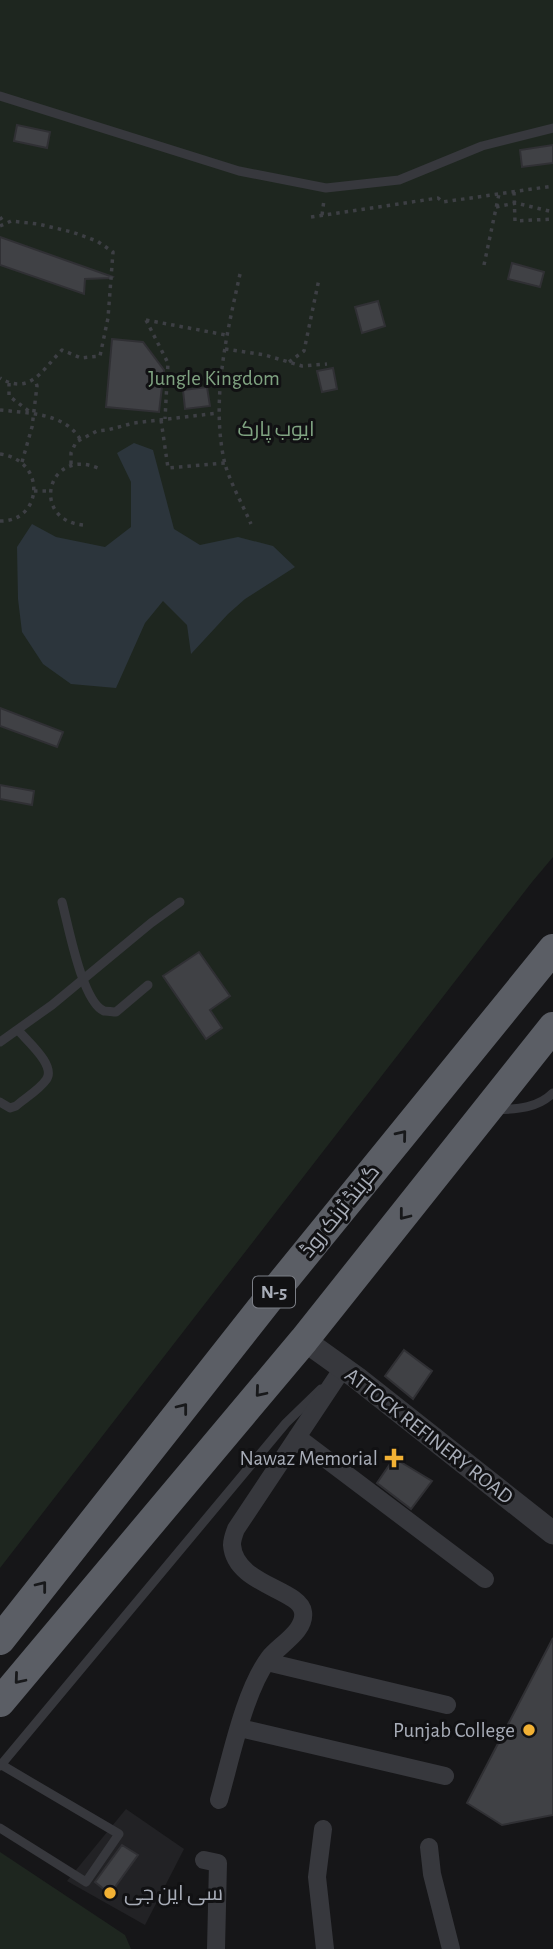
<svg xmlns="http://www.w3.org/2000/svg" width="553" height="1949" font-family="'Alegreya Sans',Cairo,sans-serif">
<style>
.built{fill:#222225}
.green{fill:#1e261f}
.water{fill:#2c353c}
.building{fill:#404145;stroke:#303034;stroke-width:2}
.lines{fill:none;stroke-linecap:round;stroke-linejoin:round}
.path{stroke:#3d3f44;stroke-width:3.5;stroke-dasharray:3.5 5;stroke-linecap:butt}
.service{stroke:#37383d;stroke-width:9}
.minor{stroke:#37383d;stroke-width:18}
.tertiary{stroke:#37383d;stroke-width:23}
.trunk{stroke:#5b5e65;stroke-width:30}
.oneway{stroke:#18191b}
.poi-dot{fill:#f2b134;stroke:#111113;stroke-width:2.5}
.labels{text-anchor:middle;dominant-baseline:central;stroke-width:6;stroke-linejoin:round;paint-order:stroke}
.shield{fill:#111113;stroke:#7b7e86;stroke-width:2}
.shield-label{font-size:19px;font-weight:bold;fill:#a8adb8}
.park-label{font-size:21px;fill:#7fa381;stroke:#111113}
.street-label{font-size:21px;fill:#a8adb8;stroke:#111113}
.poi-label{font-size:21px;fill:#a8adb8;stroke:#111113;text-anchor:end}
</style>
<rect width="100%" height="100%" fill="#161618"/>
<path class="built" d="M126,1809L184,1849L145,1925L67,1881Z"/>
<path class="green" d="M0,0H553V857L532,882L0,1568Z
M0,1852L125,1935L131,1949H0Z"/>
<path class="water" d="M134,443L153,450L174,529L200,545L238,537L273,546L295,567L245,599L228,614L191,654L187,625L163,601L145,623L116,688L71,684L43,664L22,632L18,599L17,547L32,524L56,537L105,547L131,527V482L117,453Z"/>
<path class="building" d="M17,125L50,132L47,148L14,141Z
M553,145V163L522,167L520,150Z
M0,237L113,277L112,278L85,279L84,294L0,265Z
M512,263L544,272L540,287L508,279Z
M378,301L385,326L362,333L355,307Z
M112,339L143,342L164,370L159,412L106,407Z
M333,368L337,389L322,392L317,371Z
M207,387L210,406L185,409L183,390Z
M0,708L63,732L57,747L0,726Z
M0,785L34,791L32,805L0,799Z
M199,952L230,996L210,1010L222,1028L206,1039L163,976Z
M404,1350L432,1371L413,1399L385,1376Z
M394,1458L432,1481L411,1509L377,1483Z
M553,1638V1815L502,1825L467,1803Z
M122,1845L138,1855L110,1894L95,1882Z"/>
<g class="lines">
<path class="path" d="M514,192L515,221L553,219
M496,207L516,203L553,212
M322,215L324,200
M0,217L5,224
M311,217L438,198L443,202L553,186
M0,226L11,221L38,224L72,232L97,241L113,252L108,318L100,356L81,358L62,350C42,370 30,396 0,378
M484,265L499,194
M240,274C227,333 211,399 224,460C229,481 242,503 251,524
M146,320L168,363L165,419
M146,320L226,335
M225,349L265,355L302,366L327,364
M289,362L304,351L319,279
M9,383V396L30,412
M0,410C27,413 65,413 80,439
M161,420L168,468L225,463
M0,454C48,461 42,522 0,521
M22,462L32,427L37,386L35,379
M71,464V453L76,442L97,431L107,430L134,423L218,413
M34,491H49
M83,525C30,520 47,447 98,468"/>
<path class="service" d="M0,96L239,171L326,188L399,180L482,146L553,128
M62,902C68,924 82,1002 104,1011C106,1011 114,1012 116,1012L148,985
M0,1042L52,1005L151,923L180,902
M0,1102L10,1108L16,1106C25,1098 39,1090 46,1080C57,1066 27,1041 18,1030
M495,1110C516,1109 537,1109 553,1093
M0,1764L119,1834L86,1882L0,1828
M0,1766L286,1423L321,1389"/>
<path class="minor" d="M297,1437L485,1579
M267,1662L447,1705
M240,1728L445,1776
M219,1800C231,1758 244,1692 269,1658C279,1645 306,1631 303,1612C300,1589 235,1585 232,1545C232,1540 234,1534 236,1529L343,1368
M323,1829L317,1877L325,1949
M429,1847L432,1874L451,1949
M204,1860L218,1863L216,1949"/>
<path class="tertiary" d="M304,1340L357,1378L553,1533"/>
<path class="trunk" d="M0,1640L271,1296L553,949
M0,1702L304,1340L553,1027"/>
</g>
<defs><path id="oneway-chevron" d="M-2-3.5L2.5 0L-2 3.5" fill="none" stroke-width="1.6" stroke-linecap="round" stroke-linejoin="round" transform="scale(1.75)"/></defs>
<g class="oneway">
<use href="#oneway-chevron" transform="translate(402 1135) rotate(-51)"/>
<use href="#oneway-chevron" transform="translate(404 1215) rotate(128)"/>
<use href="#oneway-chevron" transform="translate(260 1392) rotate(130)"/>
<use href="#oneway-chevron" transform="translate(183 1408) rotate(-52)"/>
<use href="#oneway-chevron" transform="translate(42 1586) rotate(-52)"/>
<use href="#oneway-chevron" transform="translate(19 1679) rotate(130)"/>
</g>
<g class="poi-dot">
<path d="M390.5 1447.5h7v7h7v7h-7v7h-7v-7h-7v-7h7z"/>
<circle cx="529" cy="1730" r="7"/>
<circle cx="110" cy="1893" r="7"/>
</g>
<g class="labels">
<rect class="shield" x="253" y="1276.5" width="42" height="31" rx="5"/>
<g class="shield-label">
<text x="274" y="1292">N-5</text>
</g>
<g class="park-label">
<text x="214" y="378">Jungle Kingdom</text>
<text x="276" y="429">ایوب پارک</text>
</g>
<g class="street-label">
<text transform="translate(340 1211) rotate(-51)">گرینڈ ٹرنک روڈ</text>
<text transform="translate(429 1436) rotate(38)">ATTOCK REFINERY ROAD</text>
</g>
<g class="poi-label">
<text x="378" y="1458">Nawaz Memorial</text>
<text x="515" y="1730">Punjab College</text>
<text x="124" y="1893" text-anchor="start">سی این جی</text>
</g>
</g>
</svg>
